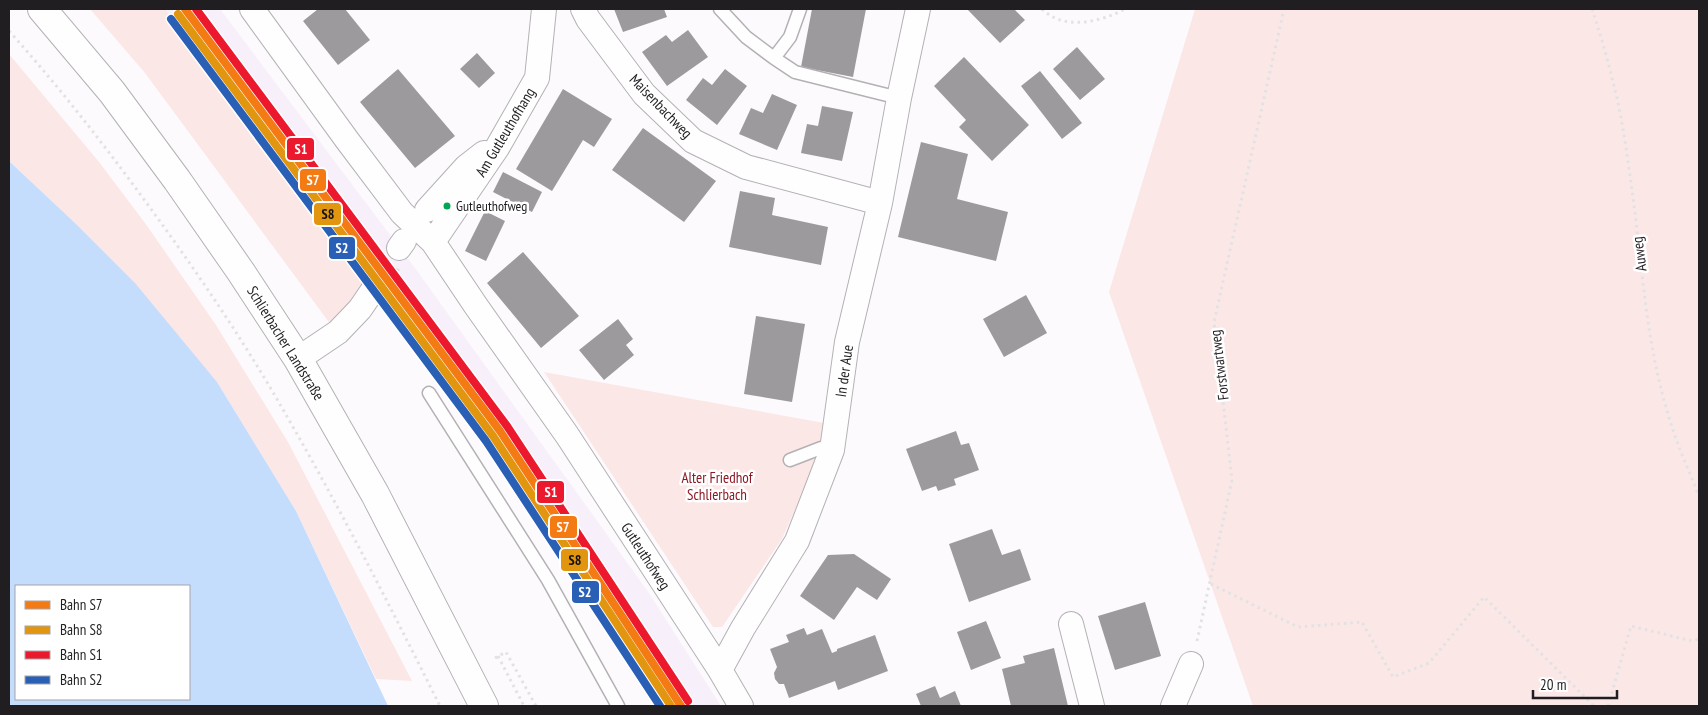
<svg xmlns="http://www.w3.org/2000/svg" width="1708" height="715" font-family="'PT Sans Narrow',sans-serif">
<style>
.built{fill:#f7eff9}
.green{fill:#fce7e7}
.water{fill:#c5ddfd;fill-rule:evenodd}
.building{fill:#9d9a9d}
.lines{fill:none;stroke-linecap:round;stroke-linejoin:round}
.minor-tunnel{stroke:#dbd9dc;stroke-width:24;stroke-dasharray:24 12;stroke-linecap:butt}
.service-casing{stroke:#b3b1b4;stroke-width:15}
.minor-casing{stroke:#b3b1b4;stroke-width:26}
.primary-casing{stroke:#b3b1b4;stroke-width:30}
.path{stroke:#e2e2e3;stroke-width:3;stroke-dasharray:2.5 4;stroke-linecap:butt}
.service{stroke:#fffeff;stroke-width:12}
.minor{stroke:#fffeff;stroke-width:24}
.primary{stroke:#fffeff;stroke-width:28}
.rail-1-casing{stroke:#fff;stroke-width:11}
.rail-2-casing{stroke:#fff;stroke-width:11}
.rail-3-casing{stroke:#fff;stroke-width:11}
.rail-4-casing{stroke:#fff;stroke-width:11}
.rail-1{stroke:#f47a14;stroke-width:8}
.rail-2{stroke:#e2950f;stroke-width:8}
.rail-3{stroke:#ec192e;stroke-width:8}
.rail-4{stroke:#2960b5;stroke-width:8}
.bus-dot{fill:#00a651;stroke:#fff;stroke-width:2}
.labels{text-anchor:middle;dominant-baseline:central;stroke-width:5;stroke-linejoin:round;paint-order:stroke}
.bus-label{font-size:14px;fill:#211e22;stroke:#fff;text-anchor:start}
.street-label{font-size:15px;fill:#211e22;stroke:#fff}
.park-label{font-size:15px;fill:#8d1824;stroke:#fff}
.line-badge{stroke:#fff;stroke-width:2}
.badge-label{font-size:14px;text-anchor:middle;font-weight:bold;fill:#fff}
.pale-badge-label{font-size:14px;text-anchor:middle;font-weight:bold;fill:#111}
</style>
<rect width="100%" height="100%" fill="#fcfafd"/>
<path class="built" d="M165,9H220L415,268L649,593L721,706H667L524,496L369,279Z"/>
<path class="green" d="M90,9H165L369,279L334,329L145,73Z
M1195,9H1699V706H1253L1109,292Z
M9,54L99,162L145,223L216,325L288,442L412,681L376,679L296,511L217,382L74,222L9,161Z
M544,372L824,423L819,456L782,539L722,627H713Z"/>
<path class="water" d="M9,161L74,222L135,283L217,382L296,511L388,706H9ZM16,586H189V699H16Z"/>
<path class="building" d="M318,9H345L370,40L338,65L303,21Z
M614,9H664L667,17L623,32Z
M812,9H866L853,77L801,67Z
M967,9H1017L1015,10L1025,20L1000,43Z
M688,30L708,57L667,86L642,52L666,35L672,42Z
M1077,47L1105,79L1080,100L1053,69Z
M477,53L495,73L479,88L460,69Z
M964,57L1029,125L992,161L959,127L966,120L934,86Z
M398,69L455,136L415,168L360,102Z
M725,69L747,86L717,125L686,100L703,78L712,85Z
M1040,71L1082,123L1062,139L1021,86Z
M563,89L612,119L594,147L583,140L552,191L516,169Z
M772,94L797,105L777,150L739,134L751,108L763,113Z
M822,106L853,112L842,161L801,153L807,124L818,126Z
M643,128L716,181L684,222L612,170Z
M921,142L968,154L957,199L1008,212L996,261L898,237Z
M503,172L542,192L532,212L493,192Z
M740,191L775,198L772,215L828,227L821,265L729,247Z
M485,211L505,221L486,261L465,251Z
M523,252L579,316L541,348L487,283Z
M1026,295L1047,333L1004,357L983,319Z
M756,316L805,324L792,402L744,394Z
M618,319L633,339L626,345L634,355L604,380L579,350Z
M956,431L961,445L969,443L979,470L954,479L956,485L938,491L936,486L922,491L906,449Z
M992,529L1002,555L1020,549L1031,580L969,602L949,544Z
M854,554L891,579L877,600L857,587L834,620L800,596L828,555Z
M1145,602L1161,656L1115,670L1098,616Z
M986,621L1001,658L971,670L957,632Z
M804,628L807,635L822,629L832,653L837,651V649L875,635L888,671L838,690L835,681L789,698L784,684H779L775,679L774,673L777,667L770,649L789,642L786,635Z
M1054,648L1068,706H1011L1002,669L1025,663L1023,656Z
M935,686L940,698L955,691L961,706H921L916,694Z"/>
<g class="lines">
<path class="minor-tunnel" d="M377,284L399,248"/>
<defs>
<path id="service" d="M720,9L746,37L774,58L795,72L899,98
M774,58L790,37L800,9
M429,393L548,580L618,706
M790,460L821,448L832,450"/>
<path id="minor" d="M252,9L347,140L402,213L433,242L476,306L567,435L720,670L741,706
M583,9L588,19L644,94L693,141L746,167L880,203
M427,210L466,167L484,153
M433,242L497,148L537,78L544,9
M399,248L404,241
M298,359L338,332L360,309L377,284
M1071,624L1092,706
M720,670L743,628L797,541L832,450L847,342L880,203L899,98L918,9
M1173,706L1191,664"/>
<path id="primary" d="M42,9L112,92L177,180L241,272L298,359L375,494L484,706"/>
</defs>
<use href="#service" class="service-casing"/>
<use href="#minor" class="minor-casing"/>
<use href="#primary" class="primary-casing"/>
<path class="path" d="M1042,9C1064,31 1100,22 1125,9
M1592,9C1600,33 1607,57 1613,82C1624,124 1629,169 1635,213C1643,280 1648,349 1668,414C1676,442 1688,469 1699,496
M9,31C63,91 112,155 159,220C206,285 250,351 289,420C343,514 392,610 440,706
M1211,584L1298,627L1362,622L1393,677L1429,663L1484,597L1594,706
M1197,641L1232,480L1214,322L1284,9
M498,656L524,706
M495,658L506,652L536,706
M1608,706L1631,626L1692,641L1699,639"/>
<use href="#service" class="service"/>
<use href="#minor" class="minor"/>
<use href="#primary" class="primary"/>
<defs>
<path id="rail-1" d="M185,9L500,431L681,706"/>
<path id="rail-2" d="M178,14L493,436L671,706"/>
<path id="rail-3" d="M196,9L507,426L688,701"/>
<path id="rail-4" d="M171,19L486,441L660,706"/>
</defs>
<use href="#rail-1" class="rail-1-casing"/>
<use href="#rail-2" class="rail-2-casing"/>
<use href="#rail-3" class="rail-3-casing"/>
<use href="#rail-4" class="rail-4-casing"/>
<use href="#rail-1" class="rail-1"/>
<use href="#rail-2" class="rail-2"/>
<use href="#rail-3" class="rail-3"/>
<use href="#rail-4" class="rail-4"/>
</g>
<circle class="bus-dot" cx="447" cy="206" r="4.5"/>
<g class="labels">
<g class="bus-label">
<text x="456" y="206">Gutleuthofweg</text>
</g>
<g class="street-label">
<text transform="translate(661 106) rotate(46)">Maisenbachweg</text>
<text transform="translate(505 132) rotate(-59)">Am Gutleuthofhang</text>
<text transform="translate(1639 254) rotate(-97)">Auweg</text>
<text transform="translate(286 343) rotate(58)">Schlierbacher Landstraße</text>
<text transform="translate(1219 365) rotate(-97)">Forstwartweg</text>
<text transform="translate(844 371) rotate(-82)">In der Aue</text>
<text transform="translate(646 556) rotate(57)">Gutleuthofweg</text>
</g>
<g class="park-label">
<text x="717" y="477">Alter Friedhof<tspan x="717" dy="17">Schlierbach</tspan></text>
</g>
</g>
<g class="line-badge">
<rect x="286" y="137" width="29" height="24" rx="5" fill="#ec192e"/>
<rect x="299" y="168" width="28" height="24" rx="5" fill="#f47a14"/>
<rect x="313" y="202" width="29" height="24" rx="5" fill="#e2950f"/>
<rect x="328" y="236" width="28" height="24" rx="5" fill="#2960b5"/>
<rect x="536" y="480" width="29" height="24" rx="5" fill="#ec192e"/>
<rect x="549" y="515" width="29" height="24" rx="5" fill="#f47a14"/>
<rect x="560" y="548" width="29" height="24" rx="5" fill="#e2950f"/>
<rect x="571" y="580" width="29" height="24" rx="5" fill="#2960b5"/>
</g>
<g class="badge-label">
<text x="301" y="154">S1</text>
<text x="313" y="185">S7</text>
<text x="342" y="253">S2</text>
<text x="551" y="497">S1</text>
<text x="563" y="532">S7</text>
<text x="585" y="597">S2</text>
</g>
<g class="pale-badge-label">
<text x="328" y="219">S8</text>
<text x="575" y="565">S8</text>
</g>
<rect width="1708" height="715" fill="none" stroke="#211e22" stroke-width="20"/>
<rect x="15" y="585" width="175" height="115" fill="#ffffff" stroke="#a6a5a7"/>
<rect x="25" y="601" width="25" height="8" fill="#f47a14" stroke="#a6a5a7"/>
<text x="60" y="610" font-size="15" fill="#211e22">Bahn S7</text>
<rect x="25" y="626" width="25" height="8" fill="#e2950f" stroke="#a6a5a7"/>
<text x="60" y="635" font-size="15" fill="#211e22">Bahn S8</text>
<rect x="25" y="651" width="25" height="8" fill="#ec192e" stroke="#a6a5a7"/>
<text x="60" y="660" font-size="15" fill="#211e22">Bahn S1</text>
<rect x="25" y="676" width="25" height="8" fill="#2960b5" stroke="#a6a5a7"/>
<text x="60" y="685" font-size="15" fill="#211e22">Bahn S2</text>
<path d="M1533 690v8h84v-8" fill="none" stroke="#211e22" stroke-width="2.5"/>
<text x="1540" y="690" font-size="15" fill="#211e22" stroke="#ffffff" stroke-width="4" paint-order="stroke">20 m</text>
</svg>
